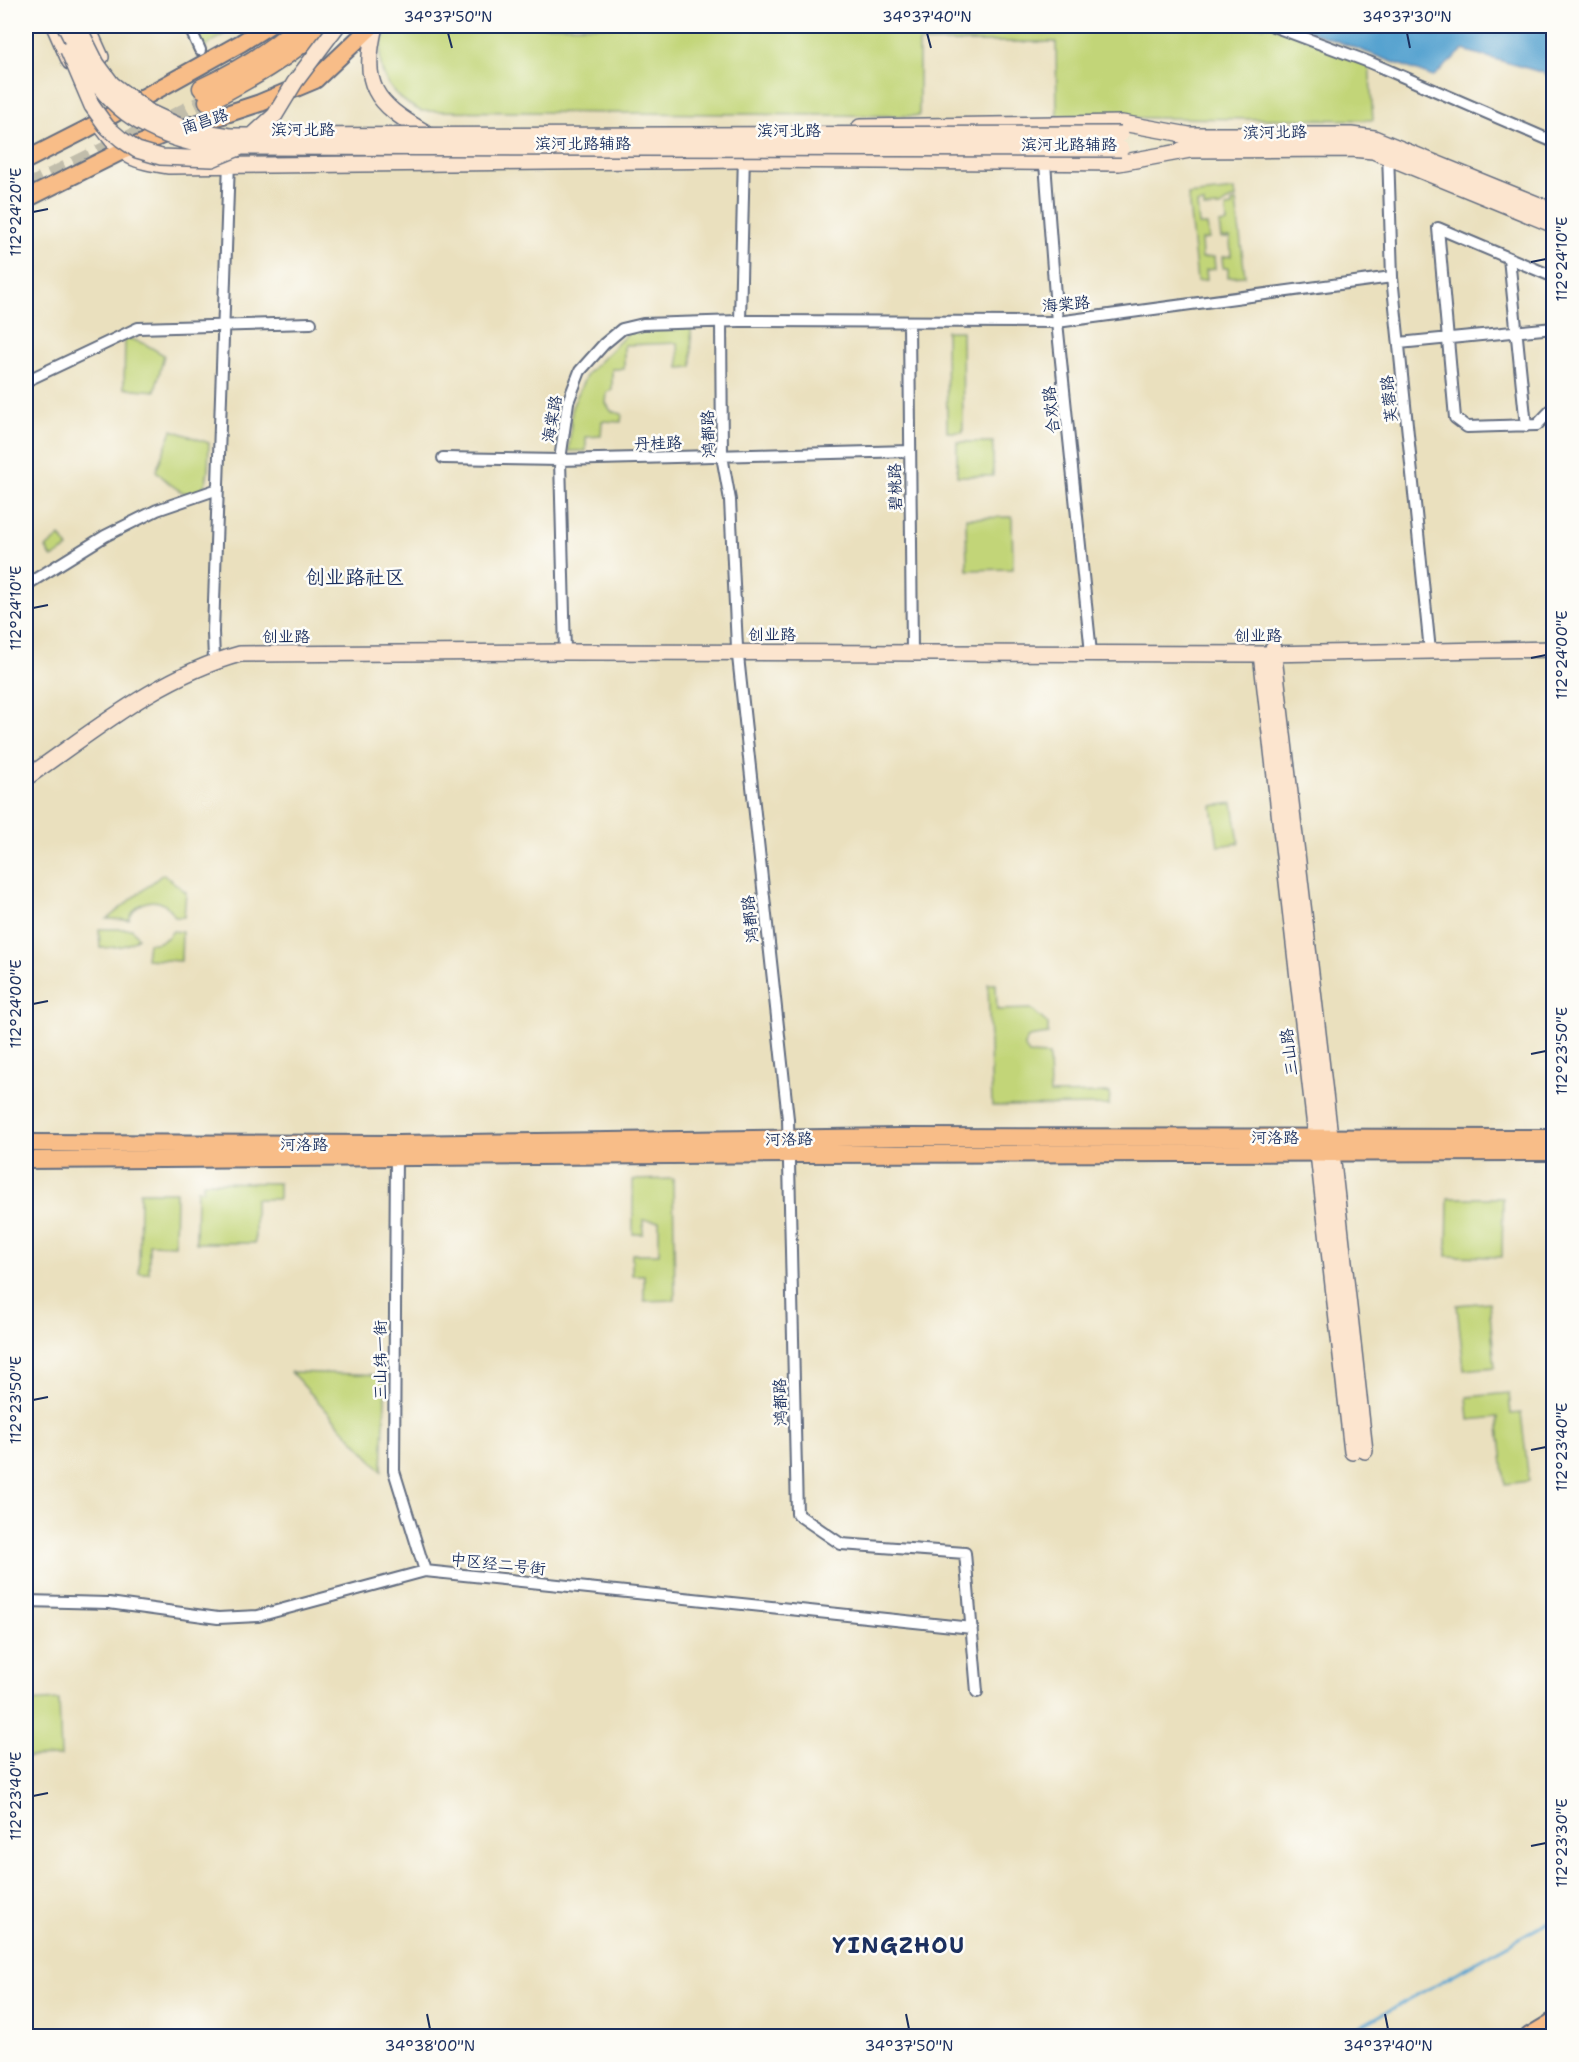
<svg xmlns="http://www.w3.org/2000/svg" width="1579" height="2062" font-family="'Shantell Sans','LXGW WenKai TC',sans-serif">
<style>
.green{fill:#c2d578;stroke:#6e826b;stroke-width:1.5}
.water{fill:#57a3d0;stroke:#396997;stroke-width:1.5}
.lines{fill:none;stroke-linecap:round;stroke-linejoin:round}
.stream{stroke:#57a3d0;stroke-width:3}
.highway-tunnel{stroke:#c1bdab;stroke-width:18;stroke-dasharray:18 9;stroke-linecap:butt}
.street-casing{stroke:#636d80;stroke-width:14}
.secondary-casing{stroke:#636d80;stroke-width:18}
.primary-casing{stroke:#636d80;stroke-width:20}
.highway-casing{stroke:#636d80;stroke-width:21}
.street{stroke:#fff;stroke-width:10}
.secondary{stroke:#fce5cf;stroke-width:15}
.primary{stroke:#f8bd88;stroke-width:16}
.highway{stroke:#f8bd88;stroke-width:18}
.secondary-bridge-casing{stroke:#636d80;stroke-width:18;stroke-linecap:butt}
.secondary-bridge{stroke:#fce5cf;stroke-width:15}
.ticks{fill:none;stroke:#1b2f5e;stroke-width:2}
.labels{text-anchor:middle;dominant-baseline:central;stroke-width:5;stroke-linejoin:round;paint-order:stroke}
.street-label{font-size:16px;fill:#1b2f5e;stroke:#fdfcf7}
.quarter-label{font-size:20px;fill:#1b2f5e;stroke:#fdfcf7}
.district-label{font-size:22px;font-weight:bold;letter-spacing:1.5px;fill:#1b2f5e;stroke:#fdfcf7}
.neatline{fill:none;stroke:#1b2f5e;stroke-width:2}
.ticks-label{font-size:15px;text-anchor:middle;fill:#1b2f5e}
</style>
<rect width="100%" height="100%" fill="#fdfcf7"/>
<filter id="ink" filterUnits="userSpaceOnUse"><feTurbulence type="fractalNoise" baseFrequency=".0167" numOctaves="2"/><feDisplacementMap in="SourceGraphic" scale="12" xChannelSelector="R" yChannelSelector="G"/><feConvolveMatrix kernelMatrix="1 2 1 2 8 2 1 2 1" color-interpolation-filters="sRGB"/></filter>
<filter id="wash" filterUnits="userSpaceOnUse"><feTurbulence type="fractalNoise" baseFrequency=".008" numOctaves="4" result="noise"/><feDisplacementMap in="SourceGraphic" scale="24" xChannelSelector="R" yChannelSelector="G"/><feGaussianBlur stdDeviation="1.35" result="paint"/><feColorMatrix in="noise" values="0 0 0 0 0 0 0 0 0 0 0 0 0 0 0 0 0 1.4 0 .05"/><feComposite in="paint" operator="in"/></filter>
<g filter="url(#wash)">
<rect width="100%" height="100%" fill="#eae0be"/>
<path class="green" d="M189,26H236L200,50Z
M388,26H1273L1369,62L1373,120L1057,117L1056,42H919V116L421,111C385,94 370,64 388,26Z
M1235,190L1236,199H1231L1220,207L1204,208V203L1197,204L1199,225H1207L1209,239L1201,240L1202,258L1214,257L1215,269L1206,270L1207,280L1197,281L1188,195Z
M1232,202H1236L1245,276L1228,277V268H1223L1222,257L1231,256L1230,238H1221L1219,224L1227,223L1226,208L1232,207Z
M691,327L692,367L679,368L678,343L624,345V369H612V389L607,393L606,403L611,411L622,414L621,422L602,421L601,436L586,437V451H569L572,407L587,374L628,333Z
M946,331H962L963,432H947Z
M125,337L145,344L164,355L155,391L124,388Z
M172,430L209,443C208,456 210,475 204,486C191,507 166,481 156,471Z
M957,442H993V476H957Z
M1012,517L1013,569L967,570L966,518Z
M60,536L68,548L52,558L46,548Z
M1233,803L1239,843L1218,846L1212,806Z
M163,874L186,892L184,917H175C165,894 137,897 129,920L107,919Z
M99,929H132L138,937C129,948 113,947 100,948Z
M173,931L182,932L181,961L146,959L148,943C159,944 167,940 173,931Z
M988,984H996L997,1010L1031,1009L1048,1024V1034L1029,1037L1024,1045L1029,1054L1049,1055L1050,1094L1110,1093L1109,1105L992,1106Z
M673,1179L675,1300L644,1301V1275H632V1254H659V1221L643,1220V1234H633V1180Z
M203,1182L279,1183V1199H255V1243H196L197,1190H203Z
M140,1192H176L175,1245L149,1244V1273H139Z
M1448,1198H1503L1502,1257L1447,1256Z
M1489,1302L1495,1367L1464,1370L1457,1305Z
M291,1372L386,1375L382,1471Z
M1509,1393L1511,1414L1521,1413L1529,1481L1505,1484L1498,1417L1469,1420L1467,1397Z
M59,1700L61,1756L26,1757V1702Z"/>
<path class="water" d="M1296,26H1553V80L1544,73L1463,50L1433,77Z"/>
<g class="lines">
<path class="stream" d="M1343,2036L1554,1919"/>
</g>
</g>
<g filter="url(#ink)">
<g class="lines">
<path class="highway-tunnel" d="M26,189L208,101"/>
<defs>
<path id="street" d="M189,26L200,50
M1273,26L1369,62L1554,142
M1388,152L1392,277L1430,651
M1045,163L1057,322L1091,653
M1509,258L1526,426
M1554,277L1438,228L1455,418L1467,427L1537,425L1554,407
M740,321L744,154
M721,322L722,456L730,500L737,647L788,1119L797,1514L841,1544L965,1553L977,1692
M909,322L912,652
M1399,343L1554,328
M26,381L138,328L311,323
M443,458L560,460L910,451
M26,585L105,536L157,510L218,489
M565,652L560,460L568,402L580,371L604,344L622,329L643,324L740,321L1057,322L1392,277
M214,661L213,632L229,161
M396,1151L394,1471L425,1571
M26,1601L109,1603L218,1618L258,1616L425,1571L972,1628"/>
<path id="secondary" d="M54,26L70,62
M87,26L101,57
M375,26C361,85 374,103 425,132
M102,127C125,158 131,160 169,166L743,160L1119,163L1190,150
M860,127L1122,123L1189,135
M1181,135H1351L1374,138L1554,211
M1181,150L1352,149L1373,151L1554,225
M1273,648L1332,1153L1365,1451
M1261,654L1352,1452
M26,778C94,731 159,676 240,654L565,652L1261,654L1554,649"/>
<path id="primary" d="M26,160L85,130L241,43L268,26
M26,199L122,151L168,133L260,103L315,80L372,26
M26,1143L397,1144L899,1137L1554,1138
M26,1160L790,1154L1554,1152
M1529,2036L1554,2021"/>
<path id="highway" d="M202,88C238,71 270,52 299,26
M208,101C249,79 288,58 322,26"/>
</defs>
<use href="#street" class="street-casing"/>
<use href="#secondary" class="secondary-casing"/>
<use href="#primary" class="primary-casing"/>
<use href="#highway" class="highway-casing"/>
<use href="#street" class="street"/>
<use href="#secondary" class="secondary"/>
<use href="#primary" class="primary"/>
<use href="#highway" class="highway"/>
<defs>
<path id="secondary-bridge" d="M65,26C73,41 80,57 89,71C115,117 162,139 212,147L1121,149
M78,26L97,64L112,84L149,112L186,129L230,136L1121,134
M68,50L92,106L107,127L121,139L137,150L161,157L212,159L239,148L275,115L295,82L337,26"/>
</defs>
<use href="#secondary-bridge" class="secondary-bridge-casing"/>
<use href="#secondary-bridge" class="secondary-bridge"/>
</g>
</g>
<path class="ticks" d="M448,33L452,48M927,33L931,48M1407,33L1410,48M33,212L48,209M1531,262L1546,259M33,608L48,605M1531,658L1546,655M33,1004L48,1001M1531,1054L1546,1051M33,1400L48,1397M1531,1450L1546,1447M33,1796L48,1793M1531,1846L1546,1843M427,2014L430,2029M906,2014L909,2029M1385,2014L1388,2029"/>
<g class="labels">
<g class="street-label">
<text transform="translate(205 121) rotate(-18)">南昌路</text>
<text x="303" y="129">滨河北路</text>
<text x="789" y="130">滨河北路</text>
<text transform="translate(1275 132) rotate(-1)">滨河北路</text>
<text x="583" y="143">滨河北路辅路</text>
<text x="1069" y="144">滨河北路辅路</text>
<text transform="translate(1066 304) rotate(-5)">海棠路</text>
<text transform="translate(1389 399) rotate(-96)">芙蓉路</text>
<text transform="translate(1051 410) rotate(-96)">合欢路</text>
<text transform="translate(552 419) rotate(-80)">海棠路</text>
<text transform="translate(708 434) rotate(-92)">鸿都路</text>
<text transform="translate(658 443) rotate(-2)">丹桂路</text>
<text transform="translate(895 487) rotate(-91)">碧桃路</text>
<text x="772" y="634">创业路</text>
<text x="1258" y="635">创业路</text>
<text x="286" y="636">创业路</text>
<text transform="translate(750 919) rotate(-96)">鸿都路</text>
<text transform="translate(1289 1052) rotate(-97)">三山路</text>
<text x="1275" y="1137">河洛路</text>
<text transform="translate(789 1139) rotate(-1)">河洛路</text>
<text x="304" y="1144">河洛路</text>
<text transform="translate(380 1360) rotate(-90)">三山纬一街</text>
<text transform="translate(780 1402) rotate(-91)">鸿都路</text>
<text transform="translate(498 1564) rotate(6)">中区经二号街</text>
</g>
<g class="quarter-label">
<text x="355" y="577">创业路社区</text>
</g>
<g class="district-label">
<text x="899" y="1945">YINGZHOU</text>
</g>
</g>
<rect width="1579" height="2062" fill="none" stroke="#fdfcf7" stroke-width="66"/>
<rect x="33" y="33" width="1513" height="1996" class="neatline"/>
<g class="ticks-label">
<text x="448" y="22">34°37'50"N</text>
<text x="927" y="22">34°37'40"N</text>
<text x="1407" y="22">34°37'30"N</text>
<text transform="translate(16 212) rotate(-90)" y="5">112°24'20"E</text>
<text transform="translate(1562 259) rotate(-90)" y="5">112°24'10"E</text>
<text transform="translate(16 608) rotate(-90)" y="5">112°24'10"E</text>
<text transform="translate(1562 655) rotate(-90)" y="5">112°24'00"E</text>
<text transform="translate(16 1004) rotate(-90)" y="5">112°24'00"E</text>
<text transform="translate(1562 1051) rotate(-90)" y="5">112°23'50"E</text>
<text transform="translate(16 1400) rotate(-90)" y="5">112°23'50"E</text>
<text transform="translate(1562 1447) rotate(-90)" y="5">112°23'40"E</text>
<text transform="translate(16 1796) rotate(-90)" y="5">112°23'40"E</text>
<text transform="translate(1562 1843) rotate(-90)" y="5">112°23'30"E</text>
<text x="430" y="2051">34°38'00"N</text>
<text x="909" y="2051">34°37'50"N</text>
<text x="1388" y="2051">34°37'40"N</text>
</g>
</svg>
